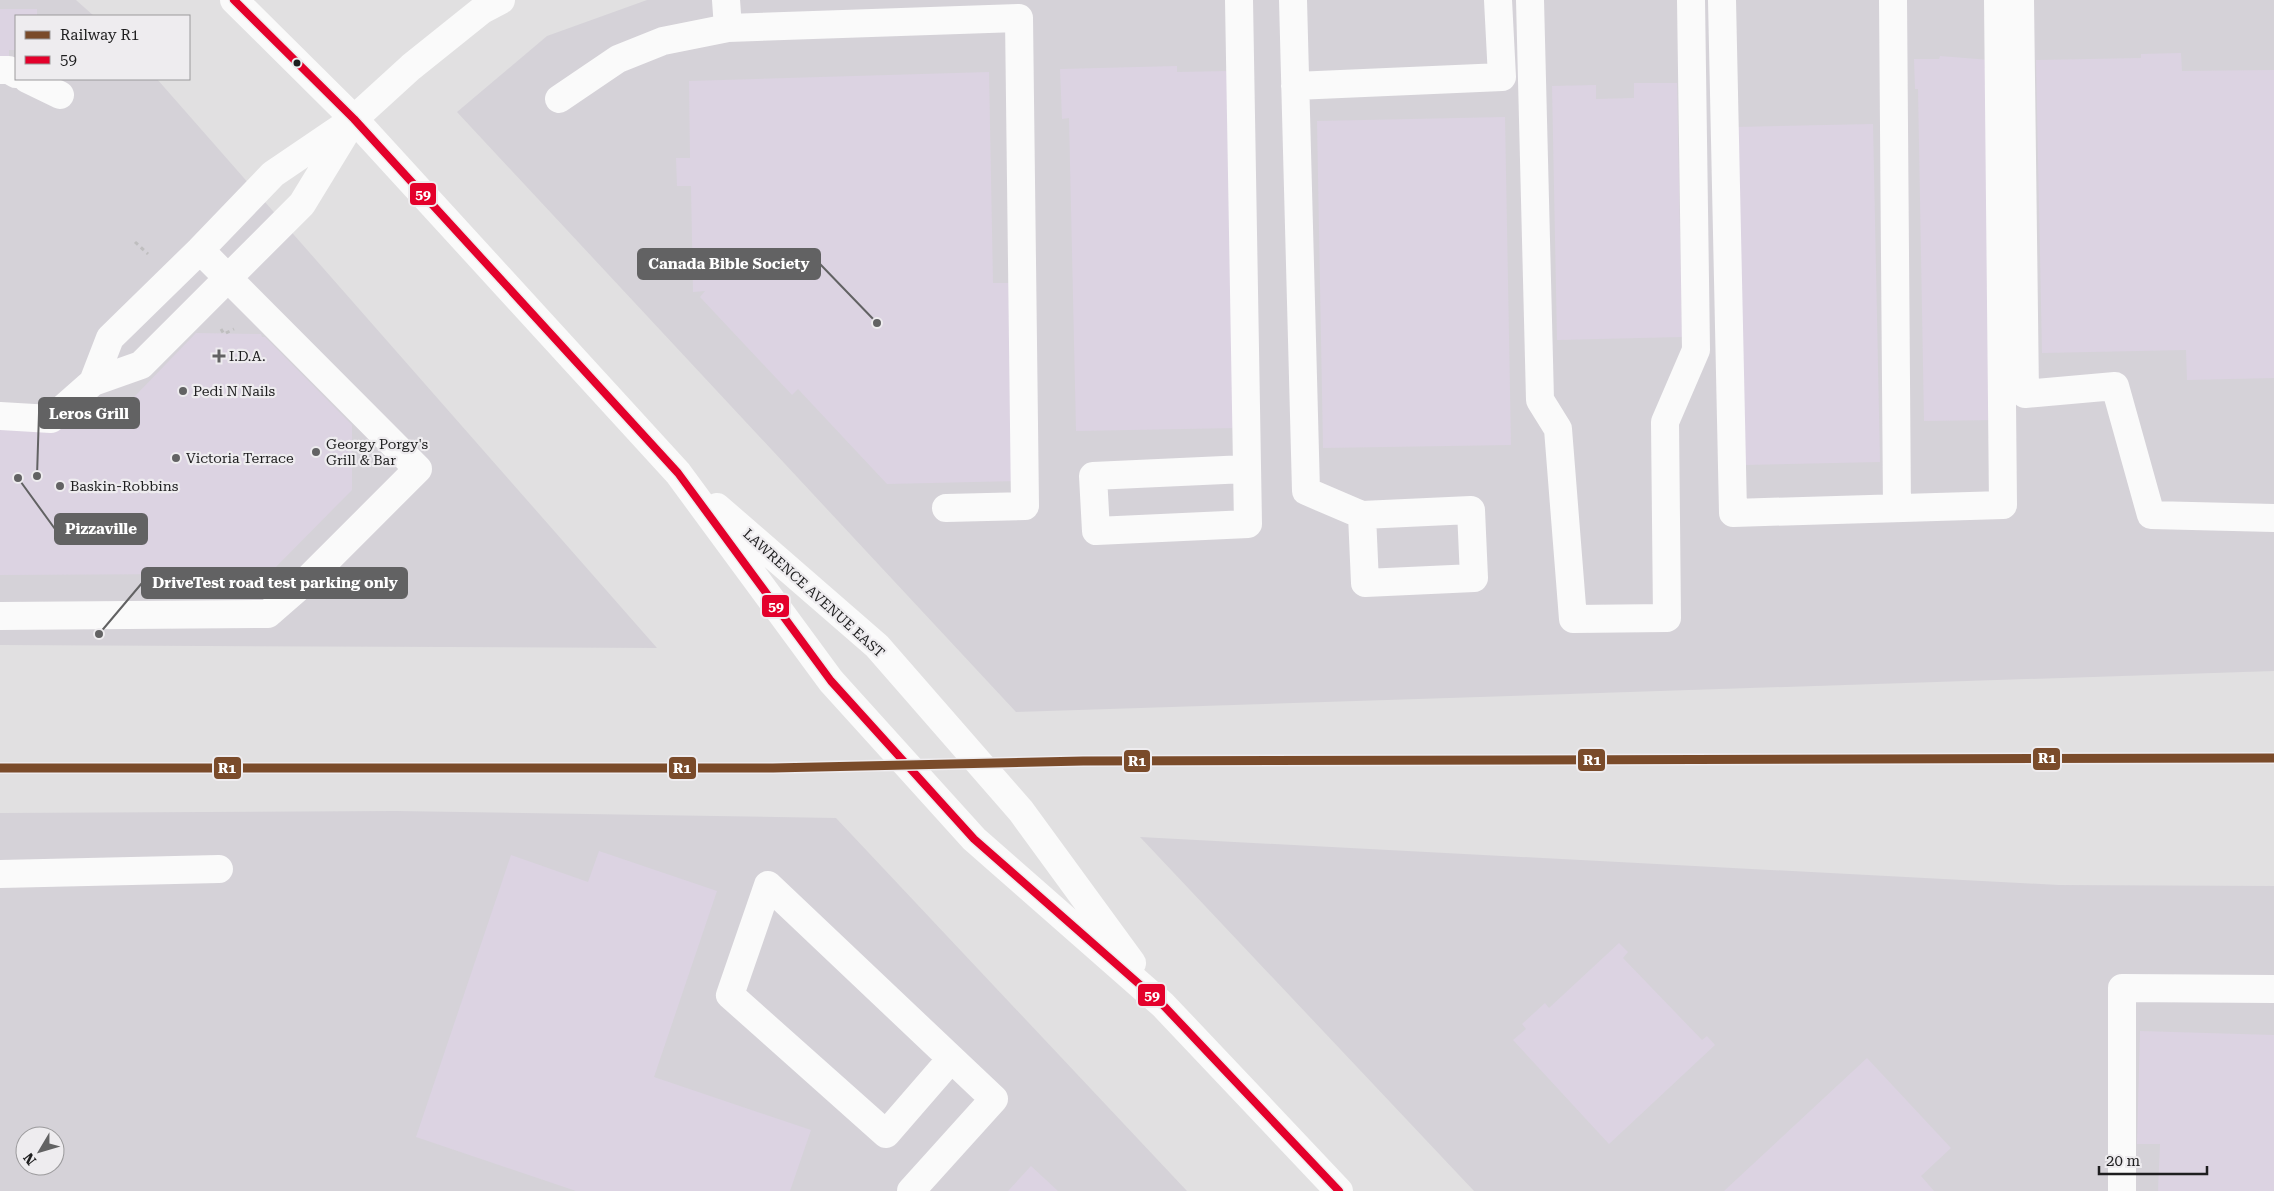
<svg xmlns="http://www.w3.org/2000/svg" width="2274" height="1191" font-family="'Roboto Serif',serif">
<style>
.built{fill:#d5d2d8;fill-rule:evenodd}
.building{fill:#dcd3e2}
.lines{fill:none;stroke-linecap:round;stroke-linejoin:round}
.path{stroke:#bfbebf;stroke-width:3;stroke-dasharray:4 4;stroke-linecap:butt}
.minor{stroke:#fafafa;stroke-width:28}
.major{stroke:#fafafa;stroke-width:28}
.bus-1-casing{stroke:#eeecef;stroke-width:11}
.bus-1{stroke:#e4002b;stroke-width:8}
.rail-1-casing{stroke:#eeecef;stroke-width:12}
.rail-1{stroke:#7a4b2a;stroke-width:9}
.bus-dot{fill:#1e1e1f;stroke:#eeecef;stroke-width:2}
.poi-dot{fill:#626263;stroke:#eeecef;stroke-width:2}
.labels{text-anchor:middle;dominant-baseline:central;stroke-width:4.5;stroke-linejoin:round;paint-order:stroke}
.poi-label{font-size:14px;fill:#1e1e1f;stroke:#eeecef;text-anchor:start}
.street-label{font-size:14px;fill:#1e1e1f;stroke:#eeecef}
.leader{fill:none;stroke:#626263;stroke-width:2}
.callout-dot{fill:#626263;stroke:#eeecef;stroke-width:2}
.callout{fill:#626263;stroke:#626263;stroke-width:2}
.callout-label{font-size:15px;text-anchor:middle;font-weight:bold;fill:#fff}
.line-badge{stroke:#eeecef;stroke-width:2}
.badge-label{font-size:14px;text-anchor:middle;font-weight:bold;fill:#fff}
</style>
<rect width="100%" height="100%" fill="#e1e0e1"/>
<path class="built" d="M0,0H76L94,16H16V79H157L657,648L0,645Z
M647,0H2274V671L1016,712L457,112L547,36Z
M396,811L836,818L1187,1191H0V813ZM25,1136H55V1166H25Z
M1140,837L2059,885L2274,886V1191H1474Z"/>
<path class="building" d="M0,9H37V16H16V50H9V62H0Z
M2181,53L2182,71L2274,70V378L2187,380L2186,350L2042,353L2036,60L2141,58V54Z
M1940,56L1990,60L1998,420L1924,421L1918,89H1915L1914,59H1939Z
M1177,66V72L1229,71L1237,428L1076,431L1069,118L1062,119L1060,69Z
M989,72L993,283H1015L1019,481L887,484L798,389L792,395L700,297L705,291L693,292L691,186H677L676,158H690L689,81Z
M1634,83H1677L1682,337L1557,340L1552,86L1596,85V99L1634,98Z
M1505,117L1511,445L1323,448L1317,121Z
M1873,124L1880,462L1742,465L1735,127Z
M196,333L261,334L262,337H265L352,425V490L261,582L197,581L190,574L0,575V424L106,426Z
M599,851L717,891L654,1077L811,1130L790,1191H576L416,1137L511,855L588,882Z
M1619,943L1628,952L1623,958L1702,1040L1707,1036L1715,1045L1609,1144L1513,1040L1526,1029L1522,1024L1545,1003L1549,1008Z
M2140,1031L2274,1035V1191H2158L2160,1144H2137Z
M1867,1058L1951,1148L1921,1176L1934,1191H1724Z
M1031,1166L1058,1191H1008Z"/>
<g class="lines">
<path class="path" d="M135,242L148,254
M221,329L224,334L234,329"/>
<path class="minor" d="M726,0L728,28L1019,18L1025,506L946,508
M1239,0L1248,524L1096,531L1093,476L1246,469
M1293,0L1306,491L1362,515L1471,510L1474,578L1365,583L1362,515
M1530,0L1540,400L1558,429L1573,619L1667,618L1665,422L1696,350L1691,0
M1722,0L1733,513L2003,505L1998,0
M1893,0L1897,508
M2020,0L2025,394L2115,386L2151,515L2274,518
M0,70H9L16,74
M27,79L60,95
M1295,86L1502,77L1498,0
M559,99L618,59L663,41L728,28
M93,382L110,338L200,250L273,174L354,119L411,67L482,10L501,0
M0,416L51,419L93,382L141,365L302,204L349,127
M0,616L268,614L307,580L418,469L200,250
M0,874L219,869
M911,1191L994,1099L768,885L730,995L886,1134L951,1059
M2122,1191V988L2274,989"/>
<path class="major" d="M234,0L354,119L678,473L831,681L974,839L1163,1005L1339,1191
M717,507L877,646L1021,811L1132,963"/>
<defs>
<path id="bus-1" d="M234,0L354,119L678,473L831,681L974,839L1163,1005L1339,1191"/>
</defs>
<use href="#bus-1" class="bus-1-casing"/>
<use href="#bus-1" class="bus-1"/>
<defs>
<path id="rail-1" d="M0,768H773L1083,761L2274,758"/>
</defs>
<use href="#rail-1" class="rail-1-casing"/>
<use href="#rail-1" class="rail-1"/>
</g>
<circle class="bus-dot" cx="297" cy="63" r="4.5"/>
<g class="poi-dot">
<path d="M216.5 348.5h5v5h5v5h-5v5h-5v-5h-5v-5h5z"/>
<circle cx="183" cy="391" r="5"/>
<circle cx="316" cy="452" r="5"/>
<circle cx="176" cy="458" r="5"/>
<circle cx="60" cy="486" r="5"/>
</g>
<g class="labels">
<g class="poi-label">
<text x="229" y="356">I.D.A.</text>
<text x="193" y="391">Pedi N Nails</text>
<text x="326" y="444">Georgy Porgy's<tspan x="326" dy="16">Grill &amp; Bar</tspan></text>
<text x="186" y="458">Victoria Terrace</text>
<text x="70" y="486">Baskin-Robbins</text>
</g>
<g class="street-label">
<text transform="translate(814 593) rotate(42)">LAWRENCE AVENUE EAST</text>
</g>
</g>
<path class="leader" d="M877 323L820 264M37 476L39 413M18 478L55 529M99 634L142 583"/>
<g class="callout-dot">
<circle cx="877" cy="323" r="5"/>
<circle cx="37" cy="476" r="5"/>
<circle cx="18" cy="478" r="5"/>
<circle cx="99" cy="634" r="5"/>
</g>
<g class="callout">
<rect x="638" y="249" width="182" height="30" rx="5"/>
<rect x="39" y="398" width="100" height="30" rx="5"/>
<rect x="55" y="514" width="92" height="30" rx="5"/>
<rect x="142" y="568" width="265" height="30" rx="5"/>
</g>
<g class="callout-label">
<text x="729" y="269">Canada Bible Society</text>
<text x="89" y="419">Leros Grill</text>
<text x="101" y="534">Pizzaville</text>
<text x="275" y="588">DriveTest road test parking only</text>
</g>
<g class="line-badge">
<rect x="409" y="182" width="28" height="24" rx="5" fill="#e4002b"/>
<rect x="761" y="594" width="29" height="24" rx="5" fill="#e4002b"/>
<rect x="2032" y="747" width="29" height="24" rx="5" fill="#7a4b2a"/>
<rect x="1577" y="748" width="29" height="24" rx="5" fill="#7a4b2a"/>
<rect x="1123" y="749" width="28" height="24" rx="5" fill="#7a4b2a"/>
<rect x="213" y="756" width="29" height="24" rx="5" fill="#7a4b2a"/>
<rect x="668" y="756" width="29" height="24" rx="5" fill="#7a4b2a"/>
<rect x="1137" y="983" width="29" height="24" rx="5" fill="#e4002b"/>
</g>
<g class="badge-label">
<text x="423" y="199">59</text>
<text x="776" y="611">59</text>
<text x="2047" y="763">R1</text>
<text x="1592" y="765">R1</text>
<text x="1137" y="766">R1</text>
<text x="227" y="773">R1</text>
<text x="682" y="773">R1</text>
<text x="1152" y="1000">59</text>
</g>
<rect x="15" y="15" width="175" height="65" fill="#eeecef" stroke="#9b9a9c"/>
<rect x="25" y="31" width="25" height="8" fill="#7a4b2a" stroke="#9b9a9c"/>
<text x="60" y="40" font-size="15" fill="#1e1e1f">Railway R1</text>
<rect x="25" y="56" width="25" height="8" fill="#e4002b" stroke="#9b9a9c"/>
<text x="60" y="65" font-size="15" fill="#1e1e1f">59</text>
<g transform="translate(40 1151) rotate(232)"><circle r="24" fill="#eeecef" stroke="#9b9a9c"/>
<path d="M0-4L9 19L0 12L-9 19Z" fill="#626263"/>
<text y="-8" font-size="14" font-weight="bold" text-anchor="middle" fill="#1e1e1f">N</text>
</g>
<path d="M2099 1166v8h108v-8" fill="none" stroke="#1e1e1f" stroke-width="2.5"/>
<text x="2106" y="1166" font-size="15" fill="#1e1e1f" stroke="#eeecef" stroke-width="4" paint-order="stroke">20 m</text>
</svg>
